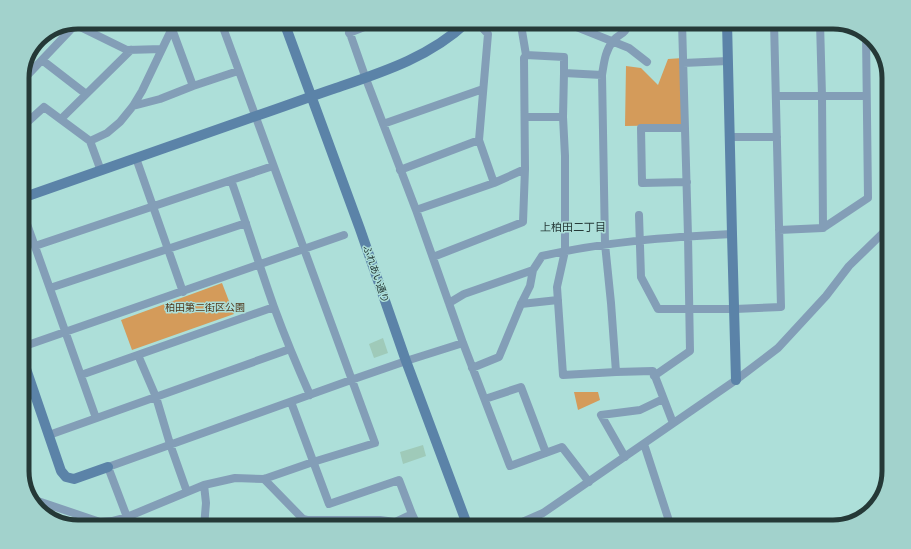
<svg xmlns="http://www.w3.org/2000/svg" width="911" height="549" font-family="Quicksand,'Noto Sans JP',sans-serif">
<style>
.green{fill:#d49b5a}
.building{fill:#9fcab9}
.lines{fill:none;stroke-linecap:round;stroke-linejoin:round}
.street{stroke:#839eb7;stroke-width:8}
.secondary{stroke:#5b83a8;stroke-width:10}
.labels{text-anchor:middle;dominant-baseline:central;stroke-width:3;stroke-linejoin:round;paint-order:stroke}
.street-label{font-size:10px;fill:#253937;stroke:#addfd9}
.park-label{font-size:10px;fill:#4f371b;stroke:#addfd9}
.neighbourhood-label{font-size:11px;fill:#253937;stroke:#addfd9}
.rim{fill:none;stroke:#253937;stroke-width:5}
</style>
<rect width="100%" height="100%" fill="#addfd9"/>
<path class="green" d="M683,58L684,121L681,125L625,126L626,66L641,68L658,85L668,59Z
M222,283L234,314L132,350L121,320Z
M574,392H598L600,400L578,410Z"/>
<path class="building" d="M383,338L388,353L374,358L369,344Z
M423,445L426,456L403,464L400,452Z"/>
<g class="lines">
<path class="street" d="M346,22L366,79L416,210L463,343L510,466L562,447L589,482
M477,22L488,34L479,140L494,183
M523,22L521,25L526,55
M564,22L629,48L647,62
M629,22C625,36 620,32 613,41C605,51 604,63 602,75L605,244L611,303L616,372L653,371L673,423
M820,22L822,96L823,228
M74,24L127,50L162,49
M172,29L193,86
M349,33L377,22
M42,60L86,94
M683,63L728,61
M564,73L563,117L565,156V251L557,287L563,375L616,372
M22,81L76,24
M776,96H866
M133,106L160,99L193,86L238,71
M525,117H563
M61,119L131,50
M383,124L483,89
M22,127L44,107L90,141L101,171
M685,128H641L642,183L687,182
M730,137H777
M90,141L107,133L120,122L133,106L142,91L175,22
M136,158L183,292
M400,170L479,140
M22,176L29,196
M231,180C246,222 259,265 274,307C285,337 297,366 310,395
M22,210L96,418
M416,210L494,183L525,169L524,58L526,55L564,57V73L602,75
M639,215L641,277L658,309H735L781,307L774,22
M779,230L823,228L868,198L866,34
M35,246L273,166
M433,257L523,222L525,169
M50,288L246,223
M449,303L464,294L533,270L542,256C604,242 668,237 732,234
M521,304L558,300
M22,347L344,235
M138,355L156,397L170,444L187,492
M472,368L499,357L521,304L530,286L533,270
M81,375L274,307
M654,376L690,351L688,236L682,22
M485,399L521,387L546,453
M291,402L329,504L399,480L412,514
M49,435L290,349
M644,444L671,527
M625,457L601,415L640,410L663,399
M264,479L303,519L307,520H380L395,522L412,514L418,527
M29,498L100,522L112,521L127,517L204,485L235,478L264,479L313,462L375,443L221,22
M127,517L108,467L351,380L406,361L463,343
M204,527L206,503L204,485
M511,527L543,513L736,380L778,348L826,296L849,266L889,227"/>
<path class="secondary" d="M284,22L360,229L406,361L468,527
M727,22L732,234L736,380
M22,198C100,171 178,143 256,116C283,107 309,97 336,88C383,72 430,57 467,22
M22,357L61,471L66,477L74,479L108,467"/>
</g>
<g class="labels">
<g class="street-label">
<text transform="translate(376 274) rotate(71)">ふれあい通り</text>
</g>
<g class="park-label">
<text x="205" y="307">柏田第二街区公園</text>
</g>
<g class="neighbourhood-label">
<text x="573" y="227">上柏田二丁目</text>
</g>
</g>
<path d="M0 0H911V549H0ZM78 29H833A49 49 0 0 1 882 78V471A49 49 0 0 1 833 520H78A49 49 0 0 1 29 471V78A49 49 0 0 1 78 29Z" fill="#a2d2cc" fill-rule="evenodd"/>
<path class="rim" d="M78 29H833A49 49 0 0 1 882 78V471A49 49 0 0 1 833 520H78A49 49 0 0 1 29 471V78A49 49 0 0 1 78 29Z"/>
</svg>
